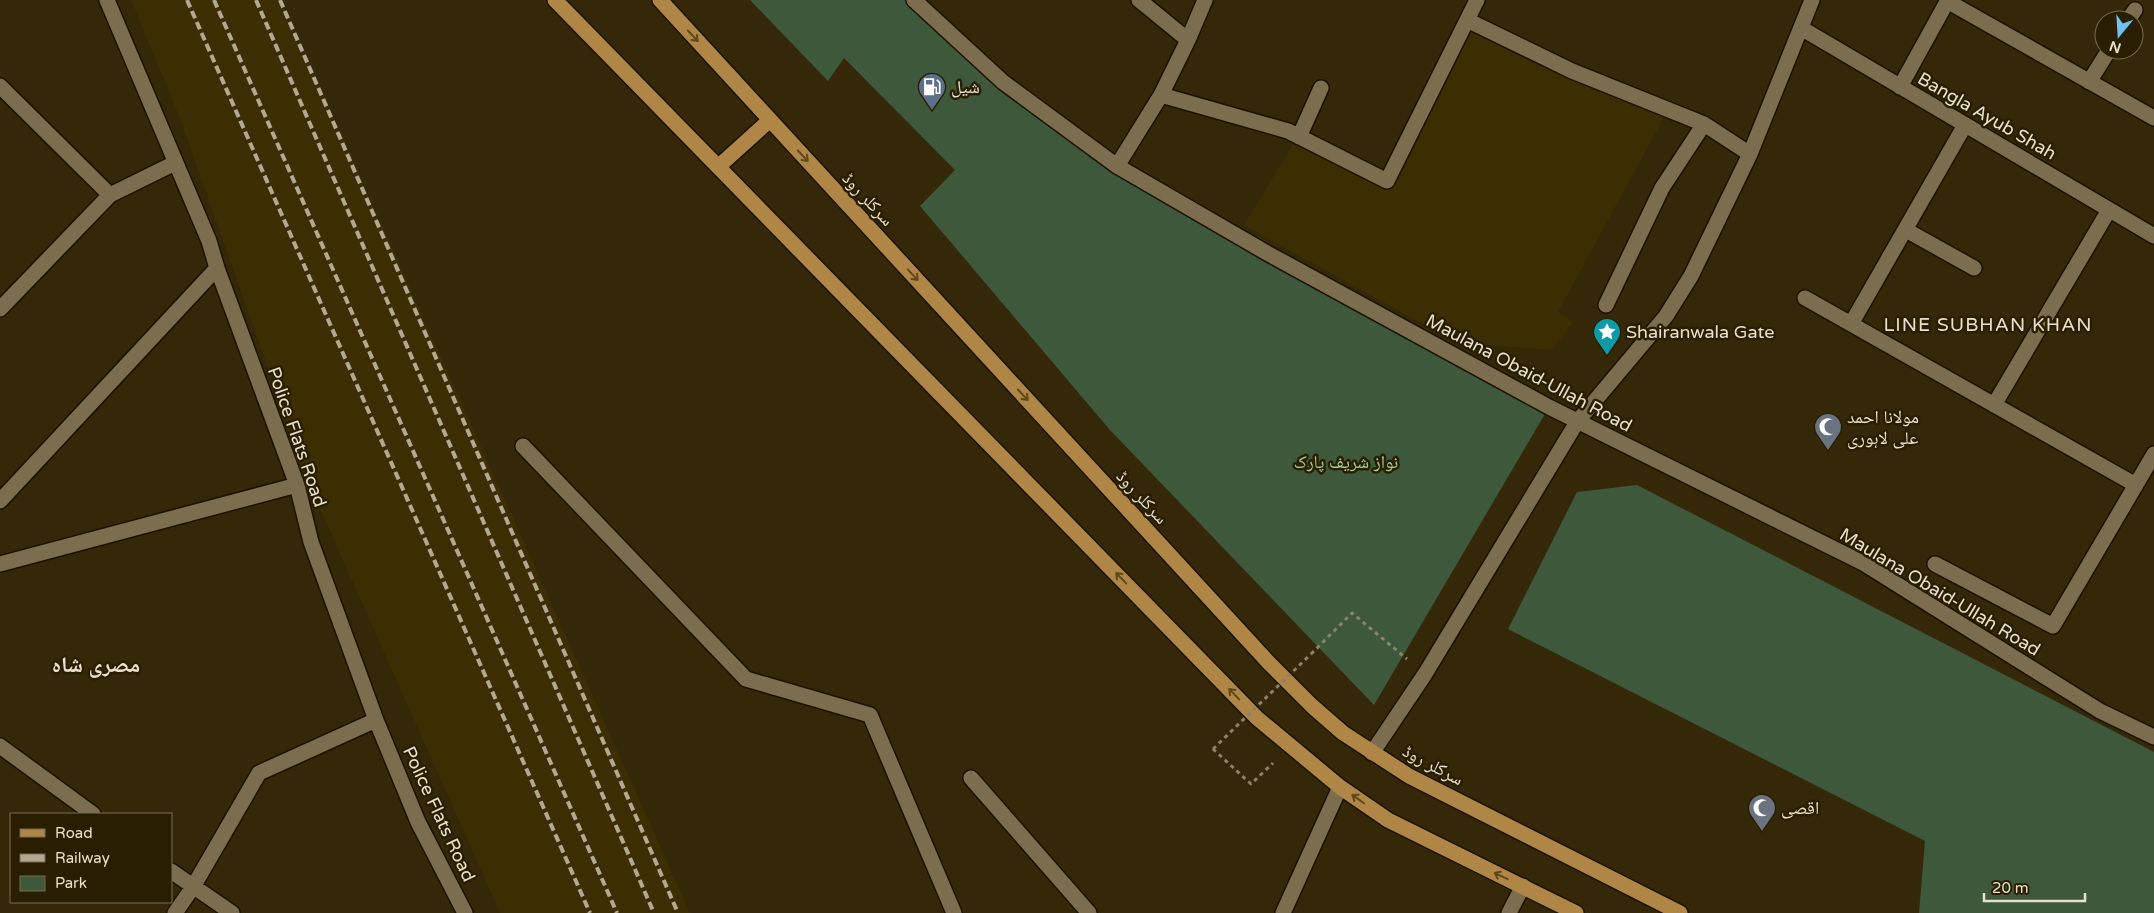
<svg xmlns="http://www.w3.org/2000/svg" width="2154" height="913" font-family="'Varela Round','Noto Naskh Arabic',sans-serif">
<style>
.built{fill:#3c2d03}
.green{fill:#3e583b}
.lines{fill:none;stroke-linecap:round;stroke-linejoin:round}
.minor-casing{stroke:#1a1100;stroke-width:18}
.major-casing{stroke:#1a1100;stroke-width:18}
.path{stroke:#8c8169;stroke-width:3;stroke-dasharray:4 4;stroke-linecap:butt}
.minor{stroke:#7b6d4d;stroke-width:15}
.major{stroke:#af8646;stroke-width:15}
.rail{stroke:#b2a893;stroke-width:4;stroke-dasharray:8 4;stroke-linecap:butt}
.path-bridge{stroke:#8c8169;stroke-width:3;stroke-dasharray:4 4;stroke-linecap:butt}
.oneway{stroke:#5f481c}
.labels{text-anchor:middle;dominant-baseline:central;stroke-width:5;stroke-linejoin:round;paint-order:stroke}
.poi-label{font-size:18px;fill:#e8e0cf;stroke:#2a1e00;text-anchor:start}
.street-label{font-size:18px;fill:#e8e0cf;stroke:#2a1e00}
.park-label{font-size:18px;fill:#9fd19a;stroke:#2a1e00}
.neighbourhood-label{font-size:19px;letter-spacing:1px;fill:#e8e0cf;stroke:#2a1e00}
.district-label{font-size:22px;font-weight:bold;fill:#e8e0cf;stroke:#2a1e00}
</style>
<rect width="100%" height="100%" fill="#352809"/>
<path class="built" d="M131,0H281L690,913H500L310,486L179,116Z
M1467,20L1668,110L1558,312L1573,322L1552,350L1457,343L1244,225L1301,131L1387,180Z"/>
<path class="green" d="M750,0H914L1117,166L1549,407L1374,705L1110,430L920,206L955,170L844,58L828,81Z
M1637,485L2154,752V913H1919L1925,841L1508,629L1577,492Z"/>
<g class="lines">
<defs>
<path id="minor" d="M107,0L209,241L217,268L297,485L311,542L376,720L418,822L465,913
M914,0L1003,82L1117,166L1267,253L1549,407L1863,563L2100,711L2154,737
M1139,0L1188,40
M1947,1L2154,118
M1467,20L1572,71L1704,124L1750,154
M2128,20L2135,10
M1801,28L2154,236
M2089,82L2109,50
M0,86L110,195
M1900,87L1948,0
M1161,95L1188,40L1205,0
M1299,137L1321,88
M1117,166L1161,95L1288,131L1387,181L1477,0
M1906,230L1974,268
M1805,298L2136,485
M1606,305L1662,188L1704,124
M0,309L110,195L175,163
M1851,324L1965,125
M1994,405L2109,210
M523,446L746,679L870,715L954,913
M0,501L217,268
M0,564L297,485
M1935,564L2053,626L2154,454
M0,746L93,814
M1372,753L1425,674L1577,422L1666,316L1691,276L1750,154L1812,0
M971,778L1089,913
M171,871L232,913
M175,913L193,887L259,773L376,720
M1283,913L1340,787
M1509,913L1523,886"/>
<path id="major" d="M555,0L1257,718L1340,787L1388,820L1576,913
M660,0L1269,663L1312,706L1343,733L1409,776L1680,913
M719,166L770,120"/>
</defs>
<use href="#minor" class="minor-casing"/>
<use href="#major" class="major-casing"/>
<path class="path" d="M1311,654L1352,613L1407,659
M1213,749L1251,784L1273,763"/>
<use href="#minor" class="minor"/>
<use href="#major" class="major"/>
<path class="rail" d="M187,0L590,913
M214,0L617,913
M256,0L654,913
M280,0L678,913"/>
<path class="path-bridge" d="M1213,749L1311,654"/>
</g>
<defs><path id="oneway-shaft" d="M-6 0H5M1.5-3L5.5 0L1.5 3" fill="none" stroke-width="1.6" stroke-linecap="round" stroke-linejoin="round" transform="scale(1.25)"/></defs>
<g class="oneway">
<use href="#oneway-shaft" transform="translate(693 36) rotate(47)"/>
<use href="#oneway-shaft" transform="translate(803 156) rotate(47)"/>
<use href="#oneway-shaft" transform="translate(913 275) rotate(47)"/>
<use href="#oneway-shaft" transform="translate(1023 395) rotate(47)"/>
<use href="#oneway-shaft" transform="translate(1121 578) rotate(-134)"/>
<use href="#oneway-shaft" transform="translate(1234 694) rotate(-134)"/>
<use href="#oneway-shaft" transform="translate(1358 799) rotate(-145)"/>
<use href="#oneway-shaft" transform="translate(1501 876) rotate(-155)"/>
</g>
<defs>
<symbol id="fuel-pin" viewBox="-11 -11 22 30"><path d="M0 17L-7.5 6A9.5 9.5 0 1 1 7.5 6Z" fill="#5c6f8a" stroke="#2a1e00"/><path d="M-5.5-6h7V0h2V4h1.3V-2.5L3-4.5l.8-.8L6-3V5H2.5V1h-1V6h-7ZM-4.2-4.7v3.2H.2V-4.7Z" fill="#fff"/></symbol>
<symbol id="sight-pin" viewBox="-11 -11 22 30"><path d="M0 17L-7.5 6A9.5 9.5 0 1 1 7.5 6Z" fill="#0f9aa8" stroke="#2a1e00"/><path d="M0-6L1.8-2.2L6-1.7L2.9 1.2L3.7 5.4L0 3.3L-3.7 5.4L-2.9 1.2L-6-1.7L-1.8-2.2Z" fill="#fff"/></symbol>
<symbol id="mosque-pin" viewBox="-11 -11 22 30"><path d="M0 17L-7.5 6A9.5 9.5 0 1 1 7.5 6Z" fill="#6b7280" stroke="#2a1e00"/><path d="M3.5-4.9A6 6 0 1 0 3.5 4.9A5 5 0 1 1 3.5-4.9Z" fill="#fff"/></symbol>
</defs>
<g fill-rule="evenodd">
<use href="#fuel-pin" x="916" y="71" width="32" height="43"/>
<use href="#sight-pin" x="1591" y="316" width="32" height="43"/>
<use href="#mosque-pin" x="1812" y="411" width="32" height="43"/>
<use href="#mosque-pin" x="1746" y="792" width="32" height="43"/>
</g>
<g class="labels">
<g class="poi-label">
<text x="951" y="87">شیل</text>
<text x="1626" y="332">Shairanwala Gate</text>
<text x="1847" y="417">مولانا احمد<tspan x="1847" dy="21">علی لاہوری</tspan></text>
<text x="1781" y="808">اقصی</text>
</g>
<g class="street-label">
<text transform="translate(1987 116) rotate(30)">Bangla Ayub Shah</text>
<text transform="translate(868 199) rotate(47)">سرکلر روڈ</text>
<text transform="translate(1529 373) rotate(28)">Maulana Obaid-Ullah Road</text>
<text transform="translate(297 437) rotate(71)">Police Flats Road</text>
<text transform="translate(1142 497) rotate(47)">سرکلر روڈ</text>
<text transform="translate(1940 592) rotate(31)">Maulana Obaid-Ullah Road</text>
<text transform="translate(1433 765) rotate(28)">سرکلر روڈ</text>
<text transform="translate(439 814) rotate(65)">Police Flats Road</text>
</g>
<g class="park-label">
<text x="1346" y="462">نواز شریف پارک</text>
</g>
<g class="neighbourhood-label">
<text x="1988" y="325">LINE SUBHAN KHAN</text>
</g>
<g class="district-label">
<text x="96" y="665">مصری شاہ</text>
</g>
</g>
<rect x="10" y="813" width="162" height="90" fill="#2a1e00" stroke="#766c53"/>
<rect x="20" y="829" width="25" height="8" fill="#af8646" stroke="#766c53"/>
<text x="55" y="838" font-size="15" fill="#e8e0cf">Road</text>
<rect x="20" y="854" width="25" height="8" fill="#b2a893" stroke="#766c53"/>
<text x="55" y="863" font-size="15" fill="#e8e0cf">Railway</text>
<rect x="20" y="876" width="25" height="15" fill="#3e583b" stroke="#766c53"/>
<text x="55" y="888" font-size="15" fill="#e8e0cf">Park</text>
<g transform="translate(2119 35) rotate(198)"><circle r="24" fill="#2a1e00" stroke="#766c53"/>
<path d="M0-4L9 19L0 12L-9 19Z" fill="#70c2f4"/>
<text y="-8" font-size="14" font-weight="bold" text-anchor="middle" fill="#e8e0cf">N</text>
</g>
<path d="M1984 893v8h101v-8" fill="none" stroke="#e8e0cf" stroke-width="2.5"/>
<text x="1992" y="893" font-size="15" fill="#e8e0cf" stroke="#2a1e00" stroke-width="4" paint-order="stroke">20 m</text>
</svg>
